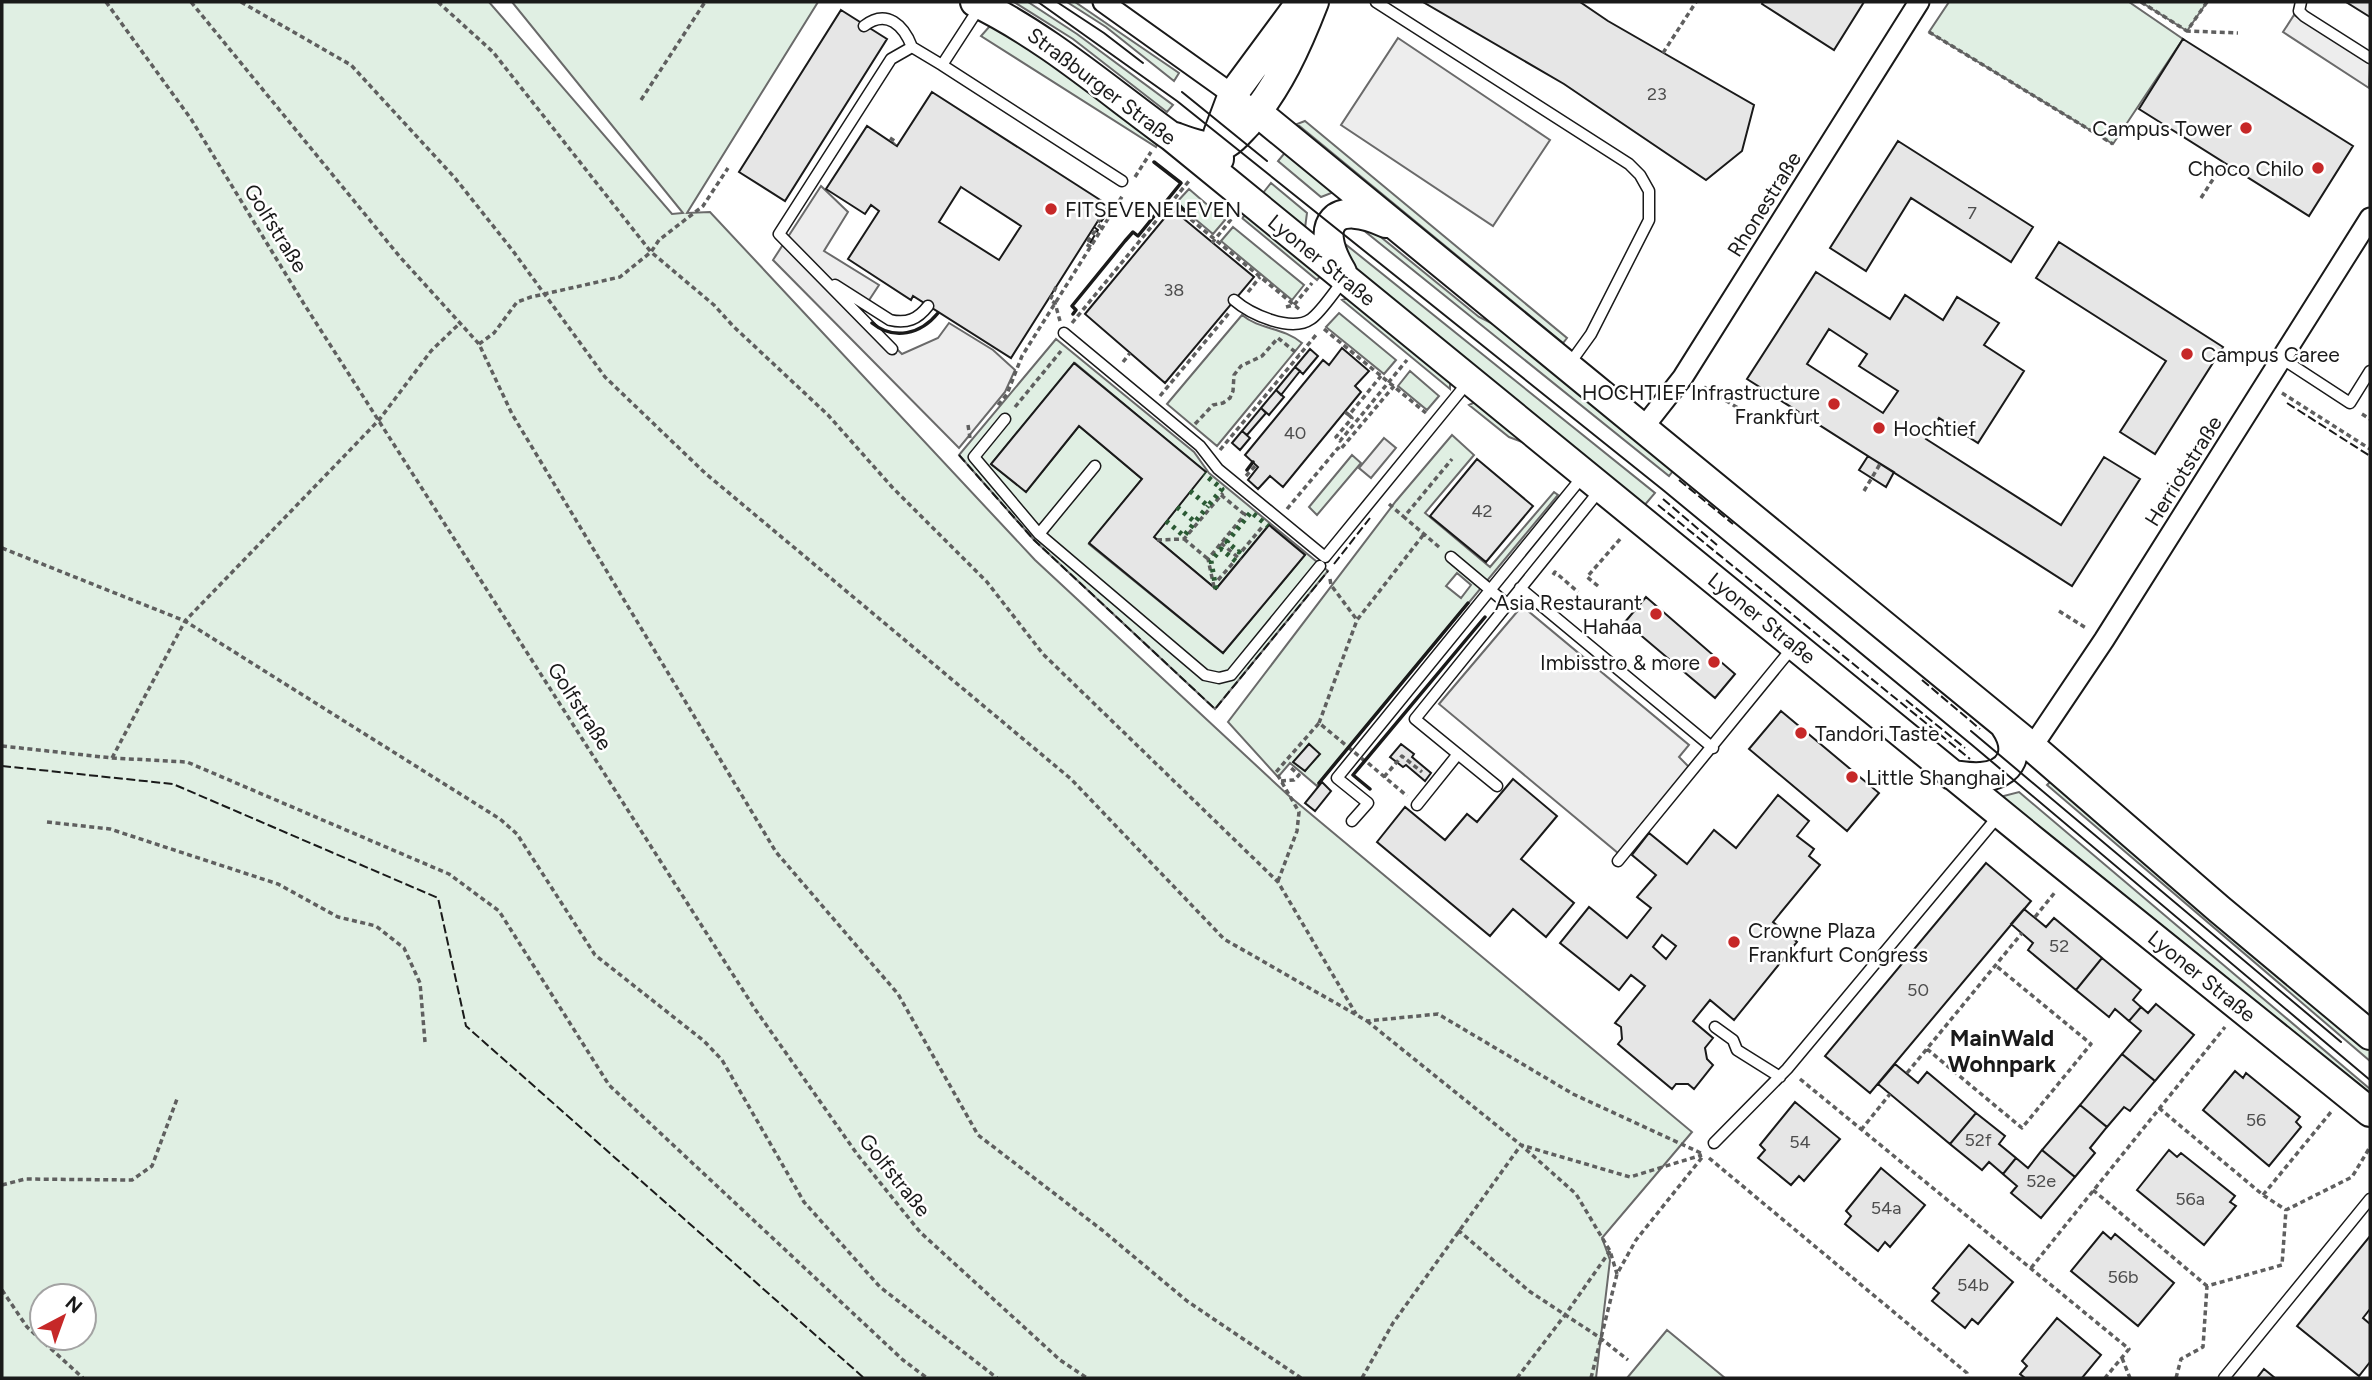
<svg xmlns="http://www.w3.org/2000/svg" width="2372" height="1380" font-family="Figtree,sans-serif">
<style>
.green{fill:#e0efe3;stroke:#6a6a6a;stroke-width:2;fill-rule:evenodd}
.parking{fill:#ededed;stroke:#6a6a6a;stroke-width:2}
.building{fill:#e6e6e6;stroke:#1a1a1a;stroke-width:2;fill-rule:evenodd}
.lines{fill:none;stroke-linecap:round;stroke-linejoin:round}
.service-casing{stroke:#1a1a1a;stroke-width:13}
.minor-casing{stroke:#1a1a1a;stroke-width:23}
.secondary-casing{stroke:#1a1a1a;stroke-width:32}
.path{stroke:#5f5f5f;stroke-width:3.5;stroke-dasharray:5 3.5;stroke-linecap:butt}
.service{stroke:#fff;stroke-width:10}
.minor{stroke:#fff;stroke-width:19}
.secondary{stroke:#fff;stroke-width:28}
.tram{stroke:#1a1a1a;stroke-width:2}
.path-bridge{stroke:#5f5f5f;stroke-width:3.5;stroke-dasharray:5 3.5;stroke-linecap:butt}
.hedge{stroke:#2b5a34;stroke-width:5;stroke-dasharray:3.5 5;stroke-linecap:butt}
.fence{stroke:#1a1a1a;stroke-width:2;stroke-dasharray:9 3.5;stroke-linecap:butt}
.wall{stroke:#1a1a1a;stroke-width:3.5}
.poi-dot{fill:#c62828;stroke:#fff;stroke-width:2.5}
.labels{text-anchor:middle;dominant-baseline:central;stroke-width:5;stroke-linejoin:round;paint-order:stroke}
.number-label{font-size:18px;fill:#4d4d4d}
.street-label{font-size:21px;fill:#1a1a1a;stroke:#fff}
.poi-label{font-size:21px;fill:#1a1a1a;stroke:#fff;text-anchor:start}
.neighbourhood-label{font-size:23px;font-weight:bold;fill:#1a1a1a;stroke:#fff}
</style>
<rect width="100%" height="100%" fill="#fff"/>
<path class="green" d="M2,2H489L672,214L683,213L512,2H818L687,213L710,212L1035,560L1288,795L1692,1132L1602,1238L1610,1260L1596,1378H2ZM42,1296H84V1338H42Z
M1014,2H1028L1077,34L1173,105L1167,112L1073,39Z
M1067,2H1075L1179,73L1174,81L1106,27Z
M1949,2H2129L2183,39L2113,144L1929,32Z
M2141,2H2207L2187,31Z
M989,27H995L1076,80L1157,145L1156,147L981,36Z
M1305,121L1567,338L1563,343L1297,124Z
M1288,149L1334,192L1321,197L1278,161Z
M1271,183L1307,213L1305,228L1263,193Z
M1189,189L1225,220L1213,234L1176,203Z
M1247,214L1323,273L1317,280L1242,218Z
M1352,221L1366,225L1479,317L1513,334L1676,467L1669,476Z
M1233,227L1304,285L1292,300L1221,241Z
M1334,235L1655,493L1643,507L1339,256Z
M1352,297L1450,379V389L1342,300Z
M1339,313L1396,360L1384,374L1326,327Z
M1242,315C1260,330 1283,327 1302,343L1217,446L1167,404Z
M1056,339L1194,452L1209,473L1328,571L1215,709L1034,540L959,455ZM1075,363L1205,472L1154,537L1216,589L1269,525L1305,555L1223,653L1089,544L1142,479L1079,426L1026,491L991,464Z
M1410,371L1439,396L1427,410L1398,386Z
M1477,401L1530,445L1509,437L1469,405Z
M1452,435L1474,455L1425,513L1490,567L1554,492L1558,495L1317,786L1290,763L1278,777L1228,722L1396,501ZM1457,573L1471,585L1461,598L1446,586ZM1309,744L1319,754L1305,771L1294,762Z
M1352,455L1361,463L1317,515L1309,507Z
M2054,778L2261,960L2370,1049V1061L2047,785Z
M2019,792L2370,1089V1099L1996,798Z
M1667,1330L1725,1378H1627Z"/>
<path class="parking" d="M2294,15L2370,64L2369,88L2283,32Z
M1398,38L1550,140L1493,226L1341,125Z
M821,186L848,212L824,251L879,285L860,314L902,354L938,338L949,323L993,350L1015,370L1005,392L959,448L773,260Z
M1384,438L1396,448L1371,478L1359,468Z
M1522,606L1689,745L1679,757L1689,767L1618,853L1439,704Z"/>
<path class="building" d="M1423,2H1580L1608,21L1754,105L1742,151L1706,180L1564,84Z
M1763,2H1864L1834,50L1762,4Z
M2346,2H2370V17Z
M841,10L887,39L785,201L739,172Z
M2183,39L2353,146L2309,216L2139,109Z
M932,92L1108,205L1011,358L913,296L911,300L848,259L879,211L871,205L865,214L826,189L867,126L897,146ZM961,187L1021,226L999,260L939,222Z
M1898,141L2033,227L2011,262L1911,198L1866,271L1830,248Z
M1172,209L1254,277L1165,383L1085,314Z
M2059,242L2223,347L2155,454L2120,432L2166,361L2036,278Z
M1816,272L1890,319L1905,295L1943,320L1957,297L1999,323L1984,345L2024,371L1978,443L1939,418L1926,439L2061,525L2104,457L2140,479L2072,586L1747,379ZM1829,329L1867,354L1859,366L1898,391L1883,413L1807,364Z
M1342,348L1369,371L1355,386L1361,392L1283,487L1270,476L1258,489L1248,480L1258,467L1245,455L1323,360L1329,365Z
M1310,349L1318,356L1303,374L1295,367Z
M1074,363L1206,472L1154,537L1216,589L1269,525L1305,555L1223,653L1089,543L1142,479L1079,426L1026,492L991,464Z
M1295,367L1300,371L1281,395L1276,390Z
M1276,390L1284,397L1269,415L1261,408Z
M1261,408L1266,413L1247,435L1242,431Z
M1242,431L1250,438L1240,450L1232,443Z
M1868,456L1894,472L1886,487L1859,470Z
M1477,459L1533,506L1486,562L1430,516Z
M1646,597L1735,674L1715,698L1625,622Z
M1781,711L1879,793L1847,831L1749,749Z
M1309,744L1320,754L1305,771L1293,762Z
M1401,744L1414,754L1412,757L1431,773L1425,781L1406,765L1403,767L1390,757Z
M1513,779L1557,816L1521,859L1574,903L1546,937L1513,909L1490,936L1377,842L1405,807L1445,840L1467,814L1477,822Z
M1322,782L1331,791L1315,811L1305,803Z
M1778,795L1809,821L1797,836L1814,849L1809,856L1820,865L1773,922L1797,942L1734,1020L1710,1000L1693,1021L1713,1038L1705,1048L1707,1059L1713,1065L1694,1089L1688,1084H1676L1672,1089L1618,1044L1622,1039L1621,1027L1615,1023L1645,986L1631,975L1619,990L1560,943L1589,907L1627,938L1651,908L1637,897L1656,875L1632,855L1649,833L1687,864L1714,830L1736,848ZM1662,935L1676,946L1666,959L1653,947Z
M1986,863L2031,901L1870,1093L1825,1056Z
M2024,909L2046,927L2054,918L2102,958L2076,990L2028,950L2033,943L2011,924Z
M2102,958L2141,990L2133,1000L2141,1007L2129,1021L2115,1009L2109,1017L2076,990Z
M2156,1004L2194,1035L2155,1081L2122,1054L2141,1031L2129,1021L2141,1007L2148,1013Z
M2122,1054L2155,1081L2130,1111L2124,1107L2107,1127L2080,1105Z
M1895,1064L1918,1083L1927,1072L1976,1113L1950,1144L1878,1084Z
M2235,1071L2243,1078L2246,1073L2300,1117L2296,1122L2301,1127L2269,1166L2203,1110Z
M1795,1102L1840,1139L1804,1181L1799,1176L1791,1185L1758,1158L1765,1150L1760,1145Z
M2080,1105L2107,1127L2090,1148L2095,1153L2075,1177L2042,1150Z
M1976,1113L2005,1136L1999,1144L2016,1158L2003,1174L1989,1162L1982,1170L1950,1144Z
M2042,1150L2075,1177L2041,1218L2011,1193L2017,1186L2003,1174L2016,1158L2028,1168Z
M2169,1150L2177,1157L2181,1153L2235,1196L2230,1202L2236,1206L2204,1245L2137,1190Z
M1881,1168L1925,1205L1890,1247L1885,1242L1878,1251L1845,1224L1851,1216L1846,1211Z
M2103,1232L2111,1239L2115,1234L2174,1283L2138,1326L2071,1271Z
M2370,1236V1309L2363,1318L2370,1324V1362L2359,1376L2297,1326Z
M1969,1245L2013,1282L1978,1324L1972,1319L1965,1328L1932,1301L1939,1293L1933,1288Z
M2057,1318L2101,1355L2082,1378H2025L2020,1374L2027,1366L2022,1361Z
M2264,1369L2275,1378H2257Z"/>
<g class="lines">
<defs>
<path id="service" d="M1376,2L1629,164L1640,175L1649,191V220L1591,334L1568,366
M2301,2L2299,11L2304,16L2370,58
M864,26C887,8 904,26 912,47
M942,65L1122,181
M835,285L890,320C907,324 918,319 928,306
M1234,300C1250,314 1291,333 1311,319C1321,312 1334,292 1343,281
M1064,333L1200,446L1218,469L1325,557L1468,382
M892,349L779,234L891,59L912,47L942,65L979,8
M2281,358L2350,403L2370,371
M1005,419L974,457L1039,534L1205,675L1219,678L1231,675L1320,566
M1039,534L1095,466
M1451,557L1507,604
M1520,588L1713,748
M1497,786L1415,719L1600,490
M1417,805L1458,754
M1352,821L1368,803L1337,778L1583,476
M1618,861L1793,647
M1715,1027L1733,1040L1737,1050L1780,1077
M1714,1143L1787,1069L2000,814
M2224,1378L2370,1199"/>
<path id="minor" d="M1103,2L1257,112
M1643,428L1683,377L1919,2
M2032,747L2104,640L2370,218"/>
<path id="secondary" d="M975,2C1047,37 1107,90 1172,137L2035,842L2370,1112
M1257,112L2032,747L2219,909L2370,1035
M1175,137C1191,143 1211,151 1227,143C1235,138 1241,130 1247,124C1278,88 1297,46 1314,2
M1219,159L1218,134L1233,94L1301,2
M1342,272C1312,223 1335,199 1386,223
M1952,775C1962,776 1971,778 1981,777C2012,775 2022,751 2005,726"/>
</defs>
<use href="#service" class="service-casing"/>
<use href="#minor" class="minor-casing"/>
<use href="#secondary" class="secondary-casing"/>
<path class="path" d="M106,2L191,119L304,304L755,1009L857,1154L920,1232L1060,1360L1087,1378
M191,2L400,257L479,344L512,414L776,852L898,994L978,1135L1102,1230L1187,1301L1301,1378
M241,2L351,65L455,178L513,251L605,377L705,473L1071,779L1224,939L1367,1021L1438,1014L1573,1094L1703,1154
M438,2L493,52L651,252L714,305L733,326L828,415L892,487L987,582L1043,654L1278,882L1356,1014
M2141,2L2187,31
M2207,2L2187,31L2238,33
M1929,32L2113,144
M1663,53L1696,2
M641,100L705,2
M890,138L896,142L894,144
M1135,177L1151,152
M2201,198L2224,162
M1171,203L1299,309
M1102,228L1097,224L1105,212L1103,211
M1212,243L1233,217
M1091,247L1086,244L1095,231L1093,229
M1056,287L1050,300L1055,303L1060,321
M1248,292L1260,277
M1286,307L1294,305L1312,283
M1072,323L1189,181
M1324,329L1426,413
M479,344L494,333L517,302L531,297L620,277L651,252L659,240L703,206L728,168
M1123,362L1130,353
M1704,387L1738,408
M2282,393L2370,449
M1160,396L1229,313
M998,405L1007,394L1022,356L1123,195
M1015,407L1061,351
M1345,412L1349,415L1381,376
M2362,414L2370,419
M1349,415L1352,418L1336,437L1340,441L1407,360
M1195,424L1213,405L1223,403L1230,398L1233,391L1234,375L1241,366L1262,356L1278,338L1299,355
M968,425L970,438
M1220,450L1316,335
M1246,476L1256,465
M1864,491L1880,464
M1221,495L1244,514
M1389,504L1404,517
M1287,509L1338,448L1340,450L1394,386
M1184,539L1208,559
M1157,540L1184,539L1223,493
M1221,543L1241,560
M1439,547L1404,517L1452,459
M2,548L185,621L500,819L517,834L595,955L704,1041L722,1060L804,1202L880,1287L997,1378
M1242,551L1263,526
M1553,575L1555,572L1578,592
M1330,579L1331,585L1357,620
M1218,580L1233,563
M1598,586L1587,577L1621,538
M1214,587L1208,559L1246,513
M2059,611L2086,628
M1319,723L1357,620L1424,534
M2,746L112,758L187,762L449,874L499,911L609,1085L903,1360L927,1378
M112,758L185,621L379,420L431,351L460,323
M1368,763L1407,796
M1384,777L1402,756L1422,772
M1281,781L1294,780L1299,775L1290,767
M47,822L110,829L278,884L338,917L376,926L404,948L420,983L425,1042
M1278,881L1297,831L1299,812L1276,772L1319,723L1347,746
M2035,917L2056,891
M1367,1021L1521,1145L1630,1177L1702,1155
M1927,1049L2022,1128L2091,1044L1995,965
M1907,1073L2022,933
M1800,1079L2129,1349L2105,1378
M2159,1108L2263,1195L2286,1210
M1861,1130L1890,1094
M1709,1158L1967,1373L1968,1378
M2,1185L25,1179L132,1180L152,1166L177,1099
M2093,1190L2207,1286
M2263,1195L2331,1112
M1458,1230L1529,1291L1599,1337L1628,1360
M2031,1268L2225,1027
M2,1290L27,1327L83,1378
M2122,1358L2130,1378
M1362,1378L1393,1323L1521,1145L1576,1194L1610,1251L1617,1274
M1517,1378L1565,1315L1610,1251
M1591,1378L1617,1274L1636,1240L1704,1155
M2176,1378L2181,1359L2203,1347L2207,1286L2282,1265L2286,1210L2352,1177L2370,1147"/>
<use href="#service" class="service"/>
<use href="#minor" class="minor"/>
<use href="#secondary" class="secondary"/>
<path class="tram" d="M1038,2L1177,101L1663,490L1972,745L2370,1080
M1057,2L1104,33L1143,63
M1182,92L1267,161
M1971,731L2341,1042"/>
<path class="path-bridge" d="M1348,747L1366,762"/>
<path class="hedge" d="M1190,491L1208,506L1222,489L1204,474
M1177,507L1195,522L1208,506
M1166,521L1184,536L1195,522
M1240,550L1239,552L1227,542L1251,512L1268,526
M1216,589L1211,561L1221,549L1238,563"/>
<path class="fence" d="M1101,222L1108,212L1105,209
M1090,243L1098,230L1094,227
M2287,403L2370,456
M959,455L1034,540L1215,709L1328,571
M1679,480L1733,524
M1663,499L1717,545
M1658,505L1970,759
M1334,564L1370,518
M1922,680L1980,729
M1906,700L1965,748
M2,766L173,784L438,898L466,1026L864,1378"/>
<path class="wall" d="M1179,205L1186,212
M1073,314L1076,310L1072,306L1125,241L1133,232L1138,236L1181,183L1154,162
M872,323C894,341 921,334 938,313
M1247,470L1253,462
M1319,783L1468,603
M1370,789L1353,775L1485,617"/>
</g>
<g class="poi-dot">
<circle cx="2246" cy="128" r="7"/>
<circle cx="2318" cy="168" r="7"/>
<circle cx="1051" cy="209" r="7"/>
<circle cx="2187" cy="354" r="7"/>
<circle cx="1834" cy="404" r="7"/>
<circle cx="1879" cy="428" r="7"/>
<circle cx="1656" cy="614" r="7"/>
<circle cx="1714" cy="662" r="7"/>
<circle cx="1801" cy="733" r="7"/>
<circle cx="1852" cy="777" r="7"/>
<circle cx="1734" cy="942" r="7"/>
</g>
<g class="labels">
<g class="number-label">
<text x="1657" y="94">23</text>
<text x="1972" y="213">7</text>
<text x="1174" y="290">38</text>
<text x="1295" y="433">40</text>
<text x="1482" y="511">42</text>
<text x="2059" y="946">52</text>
<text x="1918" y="990">50</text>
<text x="2256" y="1120">56</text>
<text x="1978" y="1140">52f</text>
<text x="1800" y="1142">54</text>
<text x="2041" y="1181">52e</text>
<text x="2190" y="1199">56a</text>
<text x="1886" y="1208">54a</text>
<text x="2123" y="1277">56b</text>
<text x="1973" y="1285">54b</text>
</g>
<g class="street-label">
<text transform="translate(1102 86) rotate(37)">Straßburger Straße</text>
<text transform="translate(1764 204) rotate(-58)">Rhonestraße</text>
<text transform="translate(276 228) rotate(58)">Golfstraße</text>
<text transform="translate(1322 260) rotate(39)">Lyoner Straße</text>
<text transform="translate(2183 471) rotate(-58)">Herriotstraße</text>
<text transform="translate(1762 618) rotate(39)">Lyoner Straße</text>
<text transform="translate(580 706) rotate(57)">Golfstraße</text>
<text transform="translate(2202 976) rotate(39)">Lyoner Straße</text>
<text transform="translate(895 1175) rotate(51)">Golfstraße</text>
</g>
<g class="poi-label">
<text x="2232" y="128" text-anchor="end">Campus Tower</text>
<text x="2304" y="168" text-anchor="end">Choco Chilo</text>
<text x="1065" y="209">FITSEVENELEVEN</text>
<text x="2201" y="354">Campus Caree</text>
<text x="1820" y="392" text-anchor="end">HOCHTIEF Infrastructure<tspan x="1820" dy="24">Frankfurt</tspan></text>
<text x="1893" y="428">Hochtief</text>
<text x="1642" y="602" text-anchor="end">Asia Restaurant<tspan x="1642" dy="24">Hahaa</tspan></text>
<text x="1700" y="662" text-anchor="end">Imbisstro &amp; more</text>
<text x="1815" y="733">Tandori Taste</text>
<text x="1866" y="777">Little Shanghai</text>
<text x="1748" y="930">Crowne Plaza<tspan x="1748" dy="24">Frankfurt Congress</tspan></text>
</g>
<g class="neighbourhood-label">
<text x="2002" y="1038">MainWald<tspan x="2002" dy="26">Wohnpark</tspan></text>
</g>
</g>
<rect width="2372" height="1380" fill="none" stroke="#1a1a1a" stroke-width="7"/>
<g transform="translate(63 1317) rotate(41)"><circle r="33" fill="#ffffff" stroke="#a3a3a3" stroke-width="2"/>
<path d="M0-5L12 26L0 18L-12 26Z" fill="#c62828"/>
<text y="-10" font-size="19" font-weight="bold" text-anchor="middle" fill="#1a1a1a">N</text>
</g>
</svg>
